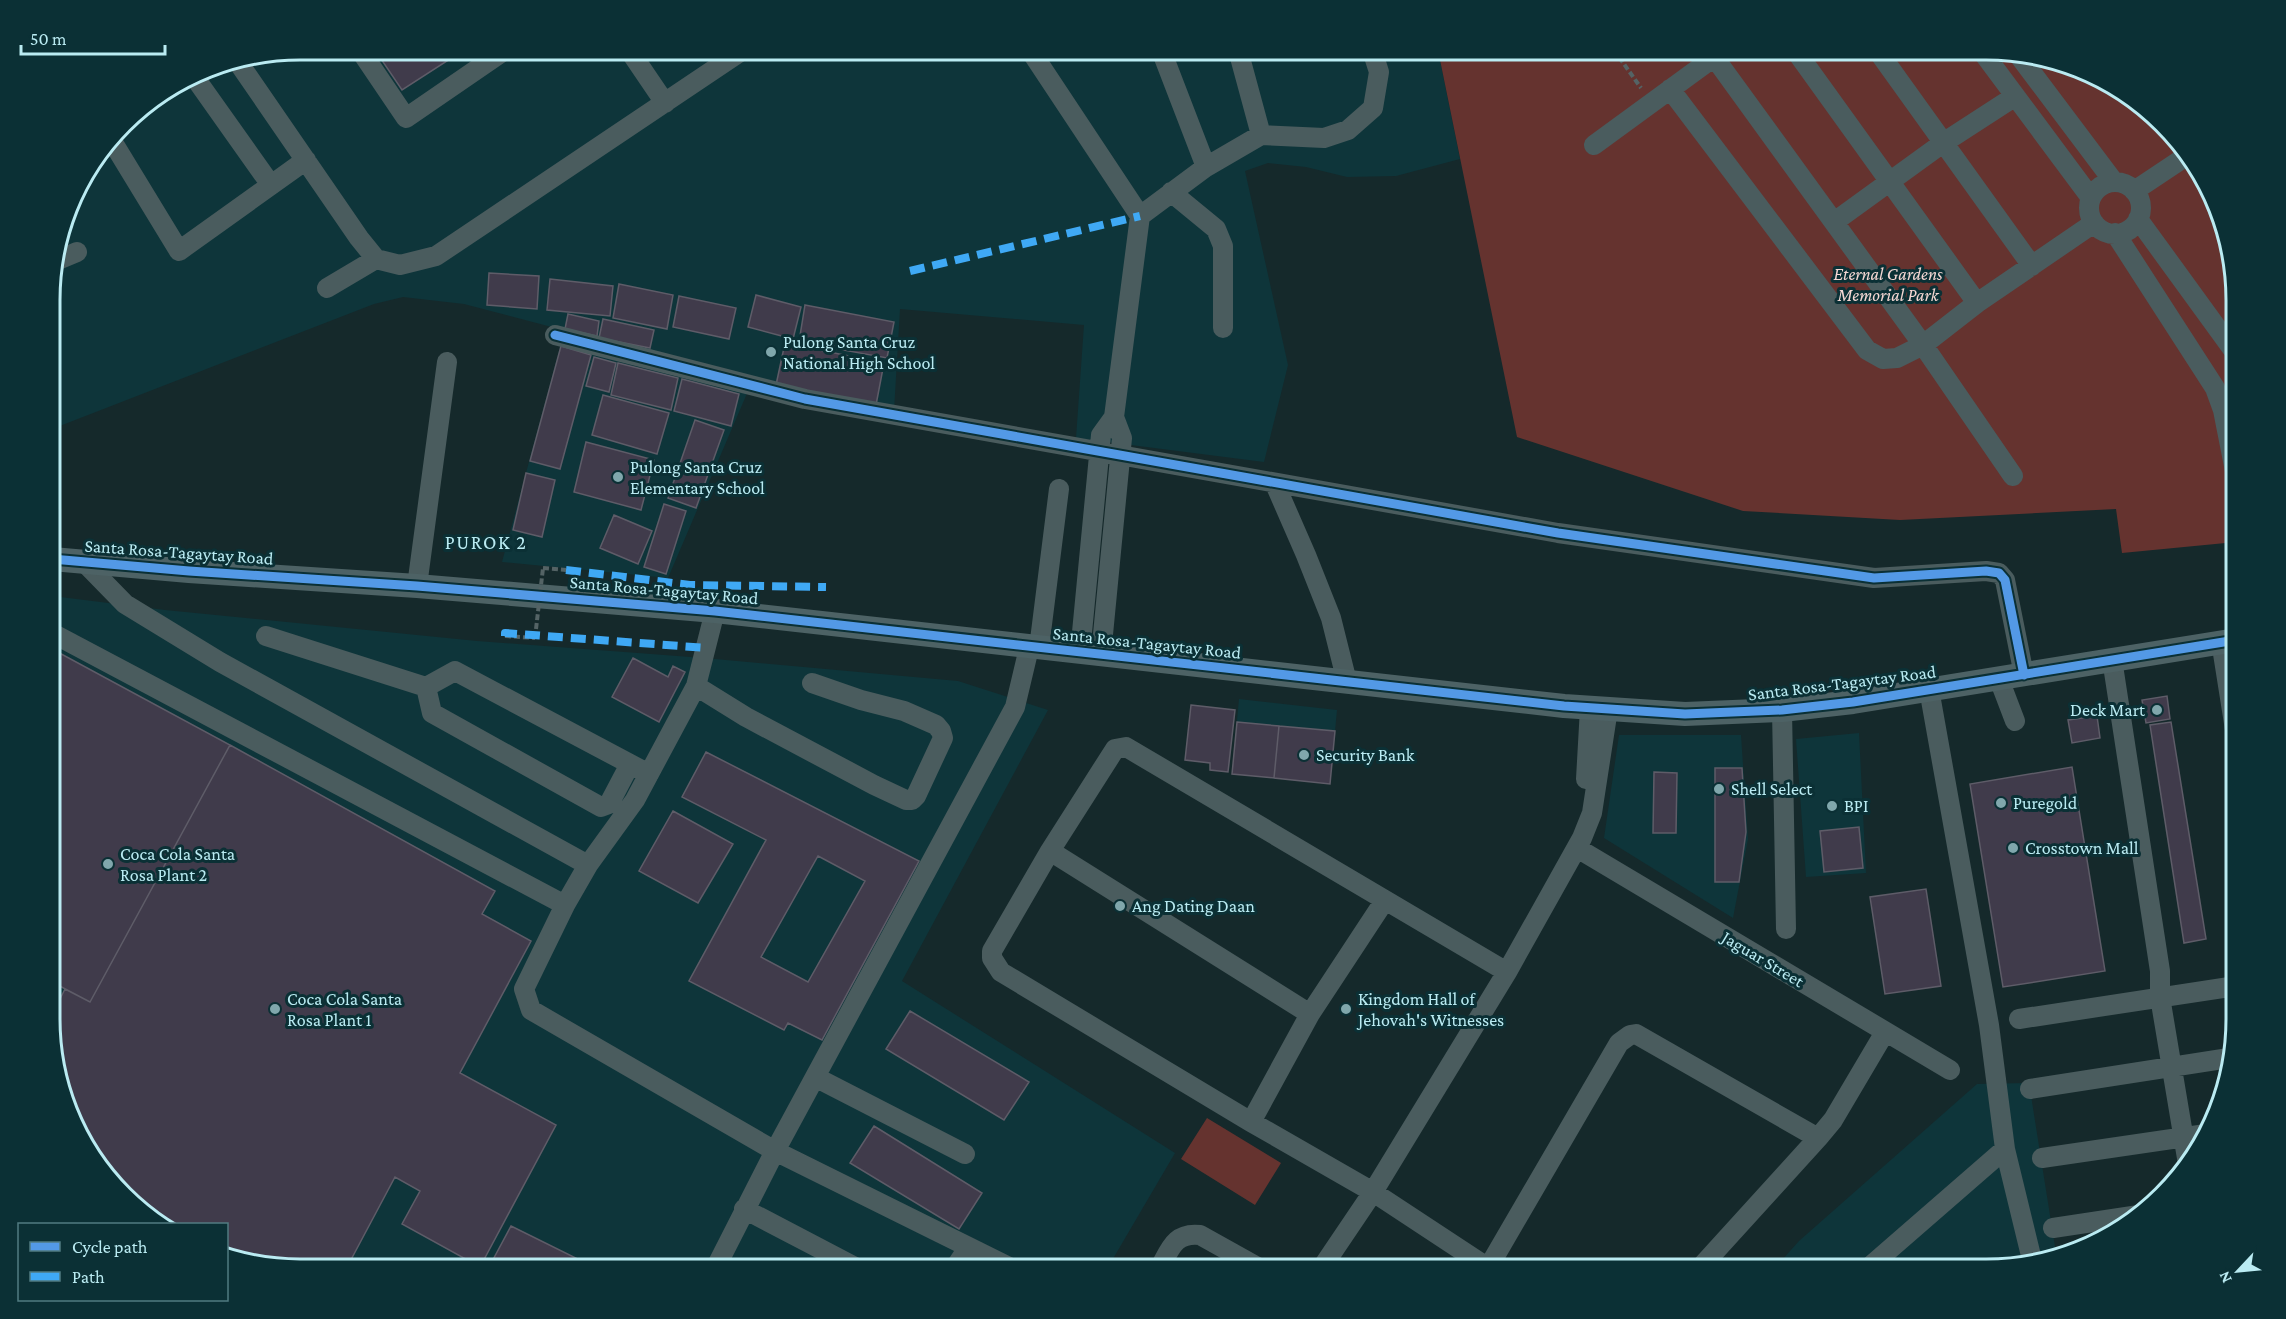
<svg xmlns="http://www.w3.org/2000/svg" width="2286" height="1319" font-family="'Crimson Pro',serif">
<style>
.built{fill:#0e353a}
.green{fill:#65332f}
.building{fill:#403b4b;stroke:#5e5c68;stroke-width:1.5;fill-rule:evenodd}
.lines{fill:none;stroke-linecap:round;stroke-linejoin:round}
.path{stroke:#546365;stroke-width:4;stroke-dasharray:6 3;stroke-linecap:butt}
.minor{stroke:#4a5c5e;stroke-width:20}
.major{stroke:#4d6265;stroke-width:24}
.path-bridge{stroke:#546365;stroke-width:4;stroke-dasharray:6 3;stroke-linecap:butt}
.quiet{stroke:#3fa9f5;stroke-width:8;stroke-dasharray:15 8;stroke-linecap:butt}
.cycleway-casing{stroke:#0b3035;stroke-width:13}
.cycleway{stroke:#5399e6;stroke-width:9}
.poi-dot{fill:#80a7ac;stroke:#0b3035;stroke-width:2}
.labels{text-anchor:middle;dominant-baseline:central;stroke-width:6;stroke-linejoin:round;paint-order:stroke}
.park-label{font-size:18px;font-style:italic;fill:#f6d8d4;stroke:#0b3035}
.poi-label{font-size:18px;fill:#baebf2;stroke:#0b3035;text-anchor:start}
.street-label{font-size:18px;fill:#baebf2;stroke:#0b3035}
.neighbourhood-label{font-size:20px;letter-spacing:1.5px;fill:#baebf2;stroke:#0b3035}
.rim{fill:none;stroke:#baebf2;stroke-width:3}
</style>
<rect width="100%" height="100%" fill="#15292b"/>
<path class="built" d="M300,50H1438L1460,159L1396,176L1347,177L1306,167L1268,163L1245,171L1288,365L1264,462L1076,438L1084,325L900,309L894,411L738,376L464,304L403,297L374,304L52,429V267L75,189L135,112L204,68Z
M561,343L748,391L668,578L502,562Z
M52,596L165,610L477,641L704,658L958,681L1048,710L902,981L1175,1153L1107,1269H299L235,1261L227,1257L226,1224H162L92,1159L52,1052Z
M1239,699L1337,710L1330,784L1232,774Z
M1859,733L1866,873L1806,877L1796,739Z
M1619,735H1741L1748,839L1733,918L1604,838Z
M2029,1083L2056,1253L2002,1269H1774L1799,1241L1977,1084Z"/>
<path class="green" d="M1438,50H1987L2051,58L2111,83L2195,161L2223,220L2236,283V542L2122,553L2116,509L1900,520L1743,511L1517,437Z
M1207,1118L1281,1163L1255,1205L1181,1159Z"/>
<path class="building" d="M375,50H464L402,90Z
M489,273L539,276L537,309L487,305Z
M550,279L613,286L610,316L547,310Z
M619,284L673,295L667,329L613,318Z
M756,295L801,307L793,339L748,327Z
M679,296L736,308L729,339L673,327Z
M805,305L894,322L887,358L799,342Z
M568,314L599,321L597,336L565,329Z
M603,319L654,330L650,348L599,338Z
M785,343L884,363L876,405L776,385Z
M561,346L591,355L560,469L530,461Z
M594,357L616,363L609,392L586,386Z
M618,363L678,378L671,410L611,395Z
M682,379L739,394L731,426L674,411Z
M603,395L669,413L657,454L592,435Z
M695,420L724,430L696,508L668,498Z
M586,442L654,460L641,510L574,492Z
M526,473L555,480L542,537L513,530Z
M664,504L686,511L666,574L644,567Z
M614,515L652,531L638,564L600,548Z
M52,649L230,745L90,1002L52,982Z
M633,658L668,677L673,666L685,672L659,722L612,697Z
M2167,696L2170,719L2146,723L2142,700Z
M1191,705L1235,710L1228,772L1210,770V763L1185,760Z
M2097,716L2100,738L2072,743L2068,720Z
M1237,722L1279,726L1274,778L1232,774Z
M2171,722L2206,939L2184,943L2150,725Z
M1279,726L1335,731L1330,784L1274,778Z
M230,745L495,891L482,914L531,941L460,1073L556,1125L480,1267L402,1224L420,1191L395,1177L346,1269H299L235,1261L226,1257V1224H162L92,1159L52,1052V1015L65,989L90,1002Z
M706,752L919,861L822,1040L788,1023L784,1030L689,981L766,840L682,797ZM818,856L865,881L808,982L761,957Z
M2072,767L2105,971L2003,987L1970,784Z
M1715,768H1742L1746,832L1739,882H1715Z
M1654,772L1677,773L1676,833H1653Z
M673,811L733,844L698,903L639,871Z
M1859,827L1863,868L1824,872L1820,831Z
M1926,889L1941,986L1885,994L1870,897Z
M910,1011L1029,1082L1004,1120L886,1049Z
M874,1126L982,1193L959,1229L850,1163Z
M511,1226L594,1267L593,1269H488Z"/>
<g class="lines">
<path class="path" d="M1614,50L1641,88
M2052,69L2061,62
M543,568L566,570
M505,636L535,638"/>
<path class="minor" d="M360,50L406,118L505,50
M629,50L665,103
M1030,50L1140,216L1114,417L1101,435L1080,653
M1709,50L1923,345L2013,476
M1795,50L1977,303
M1877,50L2032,266
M1981,50L2091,198
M2017,53L2114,182
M238,62L359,238L376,259L400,265L436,256L743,50
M193,75L271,185
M1670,89L1867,350L1883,359L1897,358L1923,345L1977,303L2094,223
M1261,135L1324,138L1348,130L1373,108L1379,72L1372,50
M112,141L179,251L306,160
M1594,145L1724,50
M1206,167L1261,135L1238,50
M2089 208a26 26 0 1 1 52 0a26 26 0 1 1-52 0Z
M2134,191L2188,155
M1171,192L1216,229L1223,246V328
M1140,216L1206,167L1161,50
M2138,219L2236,354
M1834,222L1943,143L2014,97
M2115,233L2215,388L2223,410L2236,476
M53,262L77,252
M327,288L376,259
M555,335L805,399L1558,533L1874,578L1986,571L1999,573L2005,580L2024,675
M1275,484L1306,555L1331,618L1347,682
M84,562L125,604L220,662L588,865
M417,586L447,362
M715,611L696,686L635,800L588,865L565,905L524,989L531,1010L775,1151L1013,1269
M52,633L565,905
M266,636L426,687L455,671L649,774
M2221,641L2236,736
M1039,648L1059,489
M1101,655L1122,438L1114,417
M2112,659L2160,971V997L2188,1164
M1999,679L2015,721
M696,686L746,717L874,785L906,800H912L916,796L943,738L941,731L936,725L904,711L861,700L812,683
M426,687L432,713L601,807L609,804L630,764
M1929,689L1989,1025L2005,1149L2032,1260
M1782,710L1786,929
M1586,779L1590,708
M1577,848L1950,1070
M1050,851L1310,1014
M2019,1019L2236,986
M815,1077L965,1154
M2030,1089L2229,1058
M1251,1122L1310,1014L1385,900
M2042,1158L2206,1134
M744,1209L859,1269
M2053,1228L2139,1215
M1488,1268L1619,1043L1630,1035L1636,1034L1818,1138
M715,1269L775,1151L1015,707L1029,648
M954,1269L968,1248
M1159,1269C1170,1250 1174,1232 1200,1235L1261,1269
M1321,1269L1373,1192L1507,972L1582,838L1592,813L1608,709
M1490,1269L1373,1192L1251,1122L1001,972L992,958V951L1050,851L1115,749L1126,747L1507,972
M1699,1269L1818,1138L1833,1120L1885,1032
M1867,1269L2005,1149"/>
<path class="major" d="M52,559L189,571L417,586L715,611L1564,706L1685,714L1782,710L1853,702L2236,640"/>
<path class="path-bridge" d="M535,638L543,568"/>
<path class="quiet" d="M910,271L1140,216
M566,570L690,585L826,587
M505,636V633L707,648"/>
<defs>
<path id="cycleway" d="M555,335L805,399L1558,533L1874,578L1986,571L1999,573L2005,580L2024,675
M52,559L189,571L417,586L715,611L1564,706L1685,714L1782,710L1853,702L2236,640"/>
</defs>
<use href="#cycleway" class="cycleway-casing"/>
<use href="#cycleway" class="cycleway"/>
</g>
<g class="poi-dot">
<circle cx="771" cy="352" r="6"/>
<circle cx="618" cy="477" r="6"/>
<circle cx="2157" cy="710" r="6"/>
<circle cx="1304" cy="755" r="6"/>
<circle cx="1719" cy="789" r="6"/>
<circle cx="2001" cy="803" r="6"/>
<circle cx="1832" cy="806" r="6"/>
<circle cx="2013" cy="848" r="6"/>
<circle cx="108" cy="864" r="6"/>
<circle cx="1120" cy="906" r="6"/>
<circle cx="275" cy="1009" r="6"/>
<circle cx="1346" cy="1009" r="6"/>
</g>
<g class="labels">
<g class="park-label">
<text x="1888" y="274">Eternal Gardens<tspan x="1888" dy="21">Memorial Park</tspan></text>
</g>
<g class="poi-label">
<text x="783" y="342">Pulong Santa Cruz<tspan x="783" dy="21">National High School</tspan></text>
<text x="630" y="467">Pulong Santa Cruz<tspan x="630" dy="21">Elementary School</tspan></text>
<text x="2145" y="710" text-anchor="end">Deck Mart</text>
<text x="1316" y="755">Security Bank</text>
<text x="1731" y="789">Shell Select</text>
<text x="2013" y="803">Puregold</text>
<text x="1844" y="806">BPI</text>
<text x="2025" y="848">Crosstown Mall</text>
<text x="120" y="854">Coca Cola Santa<tspan x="120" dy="21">Rosa Plant 2</tspan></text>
<text x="1132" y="906">Ang Dating Daan</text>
<text x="287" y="999">Coca Cola Santa<tspan x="287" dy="21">Rosa Plant 1</tspan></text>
<text x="1358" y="999">Kingdom Hall of<tspan x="1358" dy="21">Jehovah's Witnesses</tspan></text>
</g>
<g class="street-label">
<text transform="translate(179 552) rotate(4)">Santa Rosa-Tagaytay Road</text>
<text transform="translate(664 590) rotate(5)">Santa Rosa-Tagaytay Road</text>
<text transform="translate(1147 643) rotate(6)">Santa Rosa-Tagaytay Road</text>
<text transform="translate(1842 683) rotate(-7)">Santa Rosa-Tagaytay Road</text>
<text transform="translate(1763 959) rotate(31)">Jaguar Street</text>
</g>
<g class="neighbourhood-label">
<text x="486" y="542">PUROK 2</text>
</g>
</g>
<path d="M0 0H2286V1319H0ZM300 60H1986A240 240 0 0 1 2226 300V1019A240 240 0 0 1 1986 1259H300A240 240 0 0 1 60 1019V300A240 240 0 0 1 300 60Z" fill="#0b3035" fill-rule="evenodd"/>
<path class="rim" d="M300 60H1986A240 240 0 0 1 2226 300V1019A240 240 0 0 1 1986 1259H300A240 240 0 0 1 60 1019V300A240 240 0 0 1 300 60Z"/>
<rect x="18" y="1223" width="210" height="78" fill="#0b3035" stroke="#517b81" stroke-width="1.5"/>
<rect x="30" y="1242" width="30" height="9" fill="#5399e6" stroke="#517b81" stroke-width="1.5"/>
<text x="72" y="1253" font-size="18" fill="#baebf2">Cycle path</text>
<rect x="30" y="1272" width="30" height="9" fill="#3fa9f5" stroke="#517b81" stroke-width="1.5"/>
<text x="72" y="1283" font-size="18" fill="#baebf2">Path</text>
<g transform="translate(2238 1271) rotate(244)" stroke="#0b3035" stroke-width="4.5" paint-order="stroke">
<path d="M0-4.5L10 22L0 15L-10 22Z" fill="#baebf2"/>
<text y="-9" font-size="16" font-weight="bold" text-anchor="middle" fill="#baebf2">N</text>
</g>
<path d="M21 45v9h144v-9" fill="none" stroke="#baebf2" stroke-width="3"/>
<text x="30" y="45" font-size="18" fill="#baebf2" stroke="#0b3035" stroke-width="4.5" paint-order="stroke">50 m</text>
</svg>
